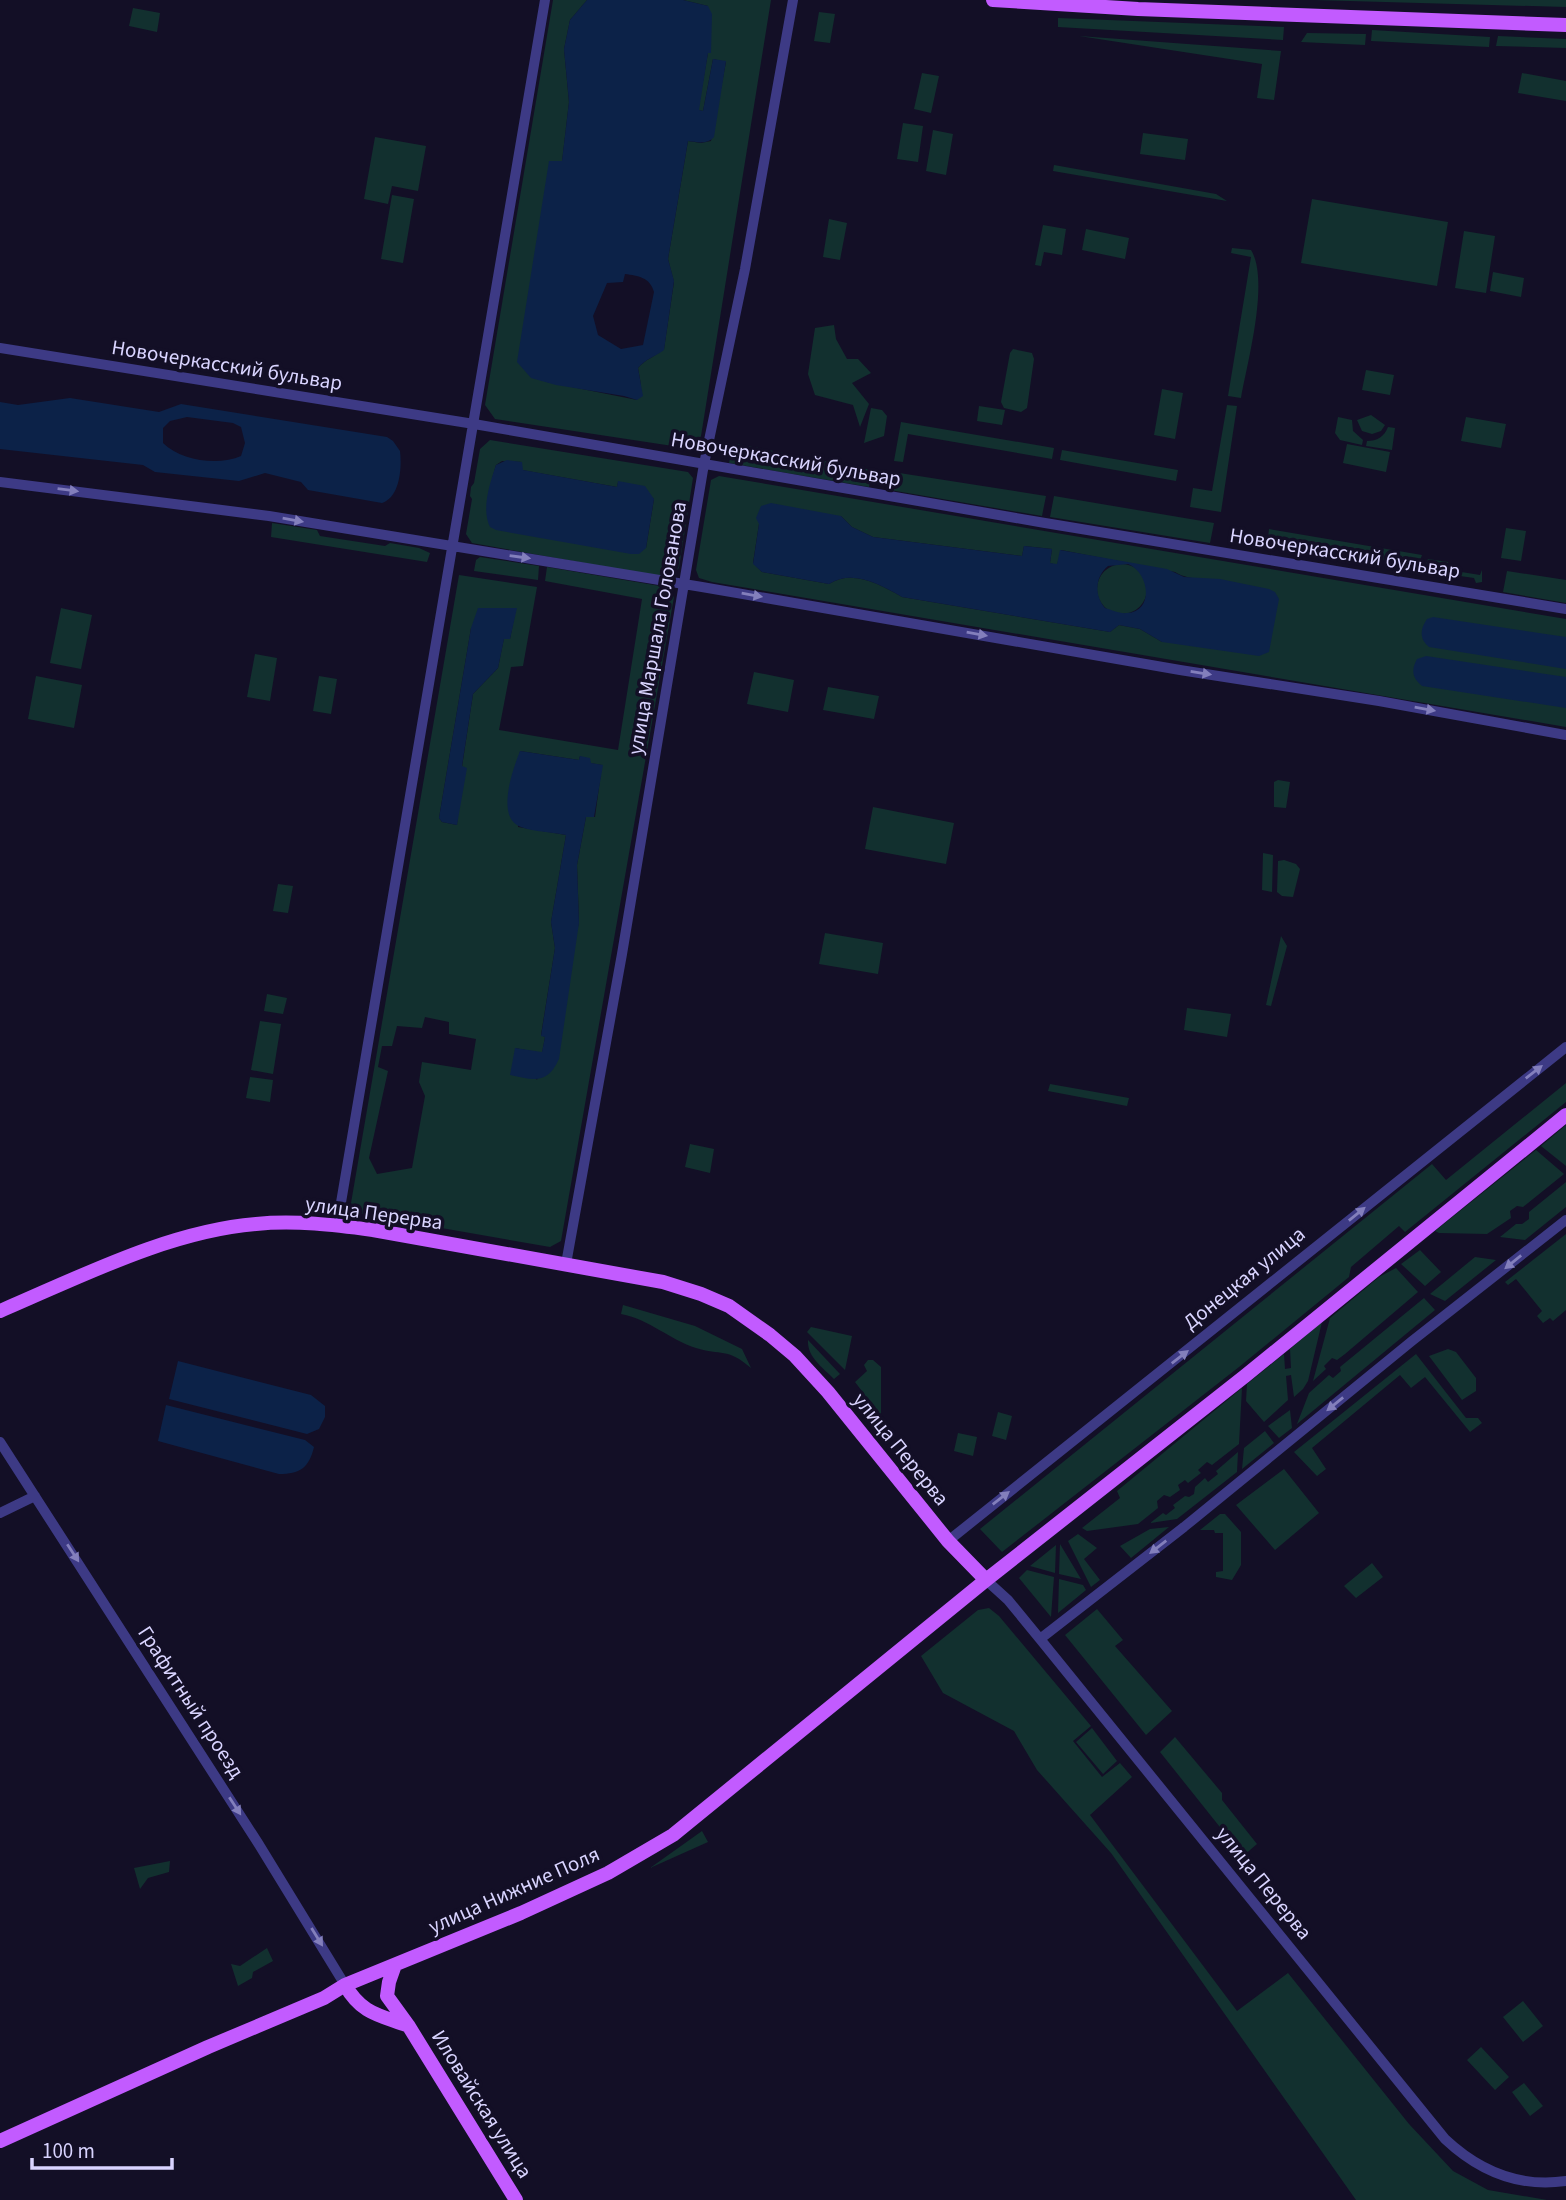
<svg xmlns="http://www.w3.org/2000/svg" width="1566" height="2200" font-family="'Source Sans 3',sans-serif">
<style>
.green{fill:#12302f;fill-rule:evenodd}
.water{fill:#0c2248;fill-rule:evenodd}
.lines{fill:none;stroke-linecap:round;stroke-linejoin:round}
.minor{stroke:#3d3a85;stroke-width:10}
.major{stroke:#c25bff;stroke-width:14}
.oneway{fill:#837fbc}
.labels{text-anchor:middle;dominant-baseline:central;stroke-width:7;stroke-linejoin:round;paint-order:stroke}
.street-label{font-size:21px;fill:#d9d4ff;stroke:#130f26}
</style>
<rect width="100%" height="100%" fill="#130f26"/>
<path class="green" d="M553,0H587L570,20L564,49L569,102L562,162L550,161L547,382L637,400L641,385L638,368C644,360 656,356 664,349L674,282L668,259L688,141L701,143L711,141L726,62L713,59L703,111L698,110L708,53V6L683,0H771L701,436L695,445L686,448L495,419L485,405Z
M1314,0H1566V7Z
M133,8L160,13L157,32L129,26Z
M819,12L835,14L830,43L814,41Z
M1058,18L1284,27L1283,40L1058,27Z
M1372,30L1490,37L1489,47L1371,41Z
M1307,33L1366,34L1365,45L1301,42Z
M1079,36L1281,51L1274,100L1257,98L1262,64Z
M1498,36L1566,39V48L1496,46Z
M922,73L939,76L931,113L914,109Z
M1522,73L1566,81V101L1518,93Z
M903,123L923,126L918,162L897,159Z
M933,130L953,134L946,175L926,171Z
M1143,133L1188,139L1185,160L1140,154Z
M375,137L426,146L418,191L392,186L388,204L364,199Z
M1054,165L1216,194L1227,201L1053,171Z
M392,195L414,199L403,263L381,259Z
M1312,199L1448,222L1437,286L1301,263Z
M829,219L847,223L840,260L823,257Z
M1043,225L1066,229L1062,255L1044,252L1041,266L1035,265Z
M1086,229L1129,238L1125,259L1082,250Z
M1464,231L1495,236L1486,293L1455,288Z
M1232,248L1251,250C1270,281 1247,363 1241,398L1228,396L1251,257L1231,253Z
M1493,272L1524,278L1521,297L1490,291Z
M834,325L836,339L847,359H858L871,373L852,383L869,404L860,427L853,405L815,395L808,374L815,328Z
M1013,349L1032,353L1034,359L1027,408L1021,412L1004,408L1001,402L1010,353Z
M1366,370L1394,375L1390,395L1362,390Z
M1162,389L1183,393L1175,439L1154,435Z
M1227,405L1237,406L1221,512L1190,507L1193,488L1212,491Z
M979,406L1005,410L1002,425L977,421Z
M871,408L882,410L887,416L884,436L864,443Z
M1371,415L1385,425L1381,431L1372,434L1362,431L1357,420Z
M1338,417L1352,420L1353,431L1363,440L1362,445L1340,440L1335,433Z
M1466,417L1506,424L1501,448L1461,441Z
M901,422L1054,448L1052,459L908,434L903,462L894,461Z
M1388,427L1395,428L1392,450L1366,446L1367,441C1377,441 1384,437 1388,427Z
M490,440L688,472L693,478L679,568L668,578L472,543L466,534L472,499L470,496L471,487L474,483L480,449ZM502,461L522,462V470L617,487L618,482L654,499L646,548L492,479L496,465Z
M733,443L872,470L869,487L729,463Z
M1347,444L1390,452L1386,472L1343,463Z
M1062,450L1178,470L1176,481L1060,460Z
M893,472L1046,496L1042,516L890,490Z
M719,476L1566,619V727L712,582L699,578L696,570L711,480ZM841,516L852,527L873,537L1022,556L1024,546L1052,549L1050,563L1057,565L1061,550L1175,572C1191,582 1214,578 1233,583L1162,642L1140,629L1119,625L1110,632L902,597C880,584 852,569 829,584L762,572L753,563L759,524Z
M1054,496L1214,523L1210,543L1050,517Z
M272,523L317,530L320,536L385,546L390,543L419,548L430,553L427,562L271,537Z
M1506,528L1526,531L1521,561L1501,558Z
M1269,529L1422,555L1415,574L1399,571V563L1279,542L1277,549L1267,548Z
M480,557L539,566L538,580L474,571L476,560Z
M1428,559L1448,562L1449,570L1480,575L1482,570V582L1476,583L1474,578L1432,572L1429,575L1421,574Z
M1097 589a25 25 0 1 1 50 0a25 25 0 1 1-50 0Z
M547,567L666,587L674,597L561,1241L550,1247L356,1213L351,1203L459,575L537,587L523,666L511,667L499,730L618,750L642,599L545,581ZM516,608L510,639L504,638L498,668L473,694L462,767L457,825L442,822L439,818L471,628ZM520,751L579,760L580,756L590,763L602,765L595,817H586L577,865L579,923L537,1080L515,1048L542,1053L545,1037L541,1035L555,948L551,922L566,835L518,827ZM425,1017L449,1022V1034L476,1039L471,1070L422,1062L419,1082L425,1096L412,1168L377,1174L369,1158L388,1071L378,1067L382,1046H392L397,1026L422,1028Z
M1507,571L1566,580V603L1503,592Z
M61,608L92,615L81,669L50,663Z
M255,654L277,658L270,701L247,697Z
M754,672L794,680L788,712L747,704Z
M36,676L82,685L74,728L28,719Z
M319,676L337,679L331,714L313,711Z
M828,687L879,696L874,719L823,710Z
M1278,780L1290,782L1286,808L1274,807V782Z
M873,807L954,823L946,864L865,849Z
M1263,853L1273,855L1272,892L1262,890Z
M1284,860L1296,864L1300,869L1293,897L1282,896L1277,892L1278,861Z
M278,884L293,886L288,913L273,911Z
M825,933L883,943L878,974L819,964Z
M1281,936L1287,946L1271,1006L1266,1005Z
M267,994L287,998L283,1014L264,1011Z
M1187,1008L1231,1014L1227,1037L1184,1030Z
M260,1021L281,1024L273,1074L251,1070Z
M250,1077L273,1080L270,1102L246,1098Z
M1566,1083V1102L1405,1232L1399,1226L1351,1267L1349,1277L1239,1367L1002,1552L980,1529L1432,1164L1446,1180Z
M1050,1084L1129,1098L1127,1106L1048,1091Z
M1566,1125V1166L1541,1146Z
M690,1144L714,1149L710,1173L685,1167Z
M1536,1150L1564,1174L1523,1207L1517,1206L1510,1211L1511,1218L1487,1234L1439,1233L1435,1231Z
M1566,1182V1207L1525,1240L1500,1237L1516,1224H1522L1529,1219V1212Z
M1566,1234V1310L1553,1321L1550,1318L1543,1323L1537,1316L1542,1311L1516,1279L1508,1285L1505,1282Z
M1420,1250L1441,1272L1425,1286L1401,1264Z
M1475,1257L1496,1260L1445,1301L1430,1294Z
M1396,1268L1418,1292L1345,1354L1337,1360L1332,1358L1324,1366L1326,1369L1313,1381L1330,1318L1379,1277Z
M1424,1298L1435,1310L1297,1424L1309,1393L1329,1375L1333,1378L1341,1371L1340,1367Z
M623,1305L695,1326L742,1349L751,1368C727,1347 721,1356 696,1348C668,1339 651,1320 621,1314Z
M1322,1322L1308,1381L1303,1389L1294,1397L1291,1375L1286,1376L1288,1400L1264,1422L1246,1401L1247,1384L1284,1354L1285,1369L1291,1368L1290,1349Z
M811,1327L852,1336L845,1370L807,1332Z
M808,1340L840,1374L834,1379C822,1367 807,1357 808,1340Z
M1448,1349L1456,1352L1476,1378V1391L1462,1400L1429,1356Z
M1416,1354L1466,1418H1478L1482,1423L1470,1432L1425,1377L1411,1388L1400,1375L1312,1448L1326,1469L1317,1476L1294,1452Z
M868,1360H873L881,1367V1416L855,1382L867,1371L864,1365Z
M1242,1388L1239,1444L1212,1465L1207,1462L1198,1470L1201,1473L1188,1483L1185,1480L1178,1485L1180,1490L1170,1497L1164,1495L1157,1501L1158,1508L1138,1524L1087,1531L1082,1528L1120,1498L1117,1491Z
M1290,1410L1292,1428L1279,1438L1268,1426Z
M998,1412L1012,1416L1006,1440L992,1436Z
M1265,1431L1274,1443L1242,1469L1244,1448Z
M958,1433L977,1437L973,1456L954,1451Z
M1238,1452L1237,1472L1177,1519L1150,1523L1163,1513L1166,1515L1175,1508L1173,1505L1185,1496L1189,1497L1194,1494L1195,1487L1205,1478L1208,1482L1218,1474L1216,1471Z
M1284,1469L1319,1513L1275,1550L1236,1505Z
M1220,1514H1225L1241,1532V1565L1232,1580L1216,1577V1572L1223,1571V1533H1215L1214,1530H1200Z
M1169,1527L1131,1558L1120,1546L1150,1529Z
M1078,1534L1097,1548L1084,1559L1100,1580L1091,1587L1068,1541Z
M1060,1544L1081,1579L1059,1574Z
M1056,1545L1055,1573L1030,1566Z
M1372,1563L1383,1577L1356,1598L1344,1586Z
M1027,1570L1054,1577L1051,1617L1019,1578Z
M1059,1579L1083,1585L1086,1590L1058,1613Z
M989,1608L999,1616L1091,1726L1073,1741L1102,1777L1120,1763L1132,1777L1090,1815L1237,2011L1288,1973L1409,2124L1453,2171L1488,2190L1547,2200H1356L1111,1853L1037,1770L1014,1731L943,1693L921,1656L978,1610Z
M1097,1609L1123,1640L1115,1646L1172,1711L1146,1735L1065,1635Z
M1092,1728L1117,1761L1103,1774L1076,1742Z
M1175,1737L1222,1793V1800L1257,1844L1243,1856L1160,1752Z
M702,1831L708,1842L650,1868Z
M170,1861L169,1872L148,1878L140,1889L134,1868Z
M267,1948L273,1961L253,1972L252,1978L238,1986L231,1964L240,1966Z
M1523,2001L1543,2026L1523,2042L1503,2017Z
M1481,2047L1509,2077L1495,2090L1467,2060Z
M1524,2083L1543,2106L1530,2116L1512,2092Z"/>
<path class="water" d="M587,0H683L708,6L712,14L711,53H708L699,110L703,111L713,59L726,61L714,137C707,145 697,142 688,141L668,259L674,281L664,350C656,356 644,360 638,368L643,396L637,400L624,396L556,385L531,378L517,362L549,161H562L569,102L564,49L570,20ZM625,274C638,276 650,277 654,292L643,345L621,349L598,335L593,316L607,283L623,282Z
M70,398L159,412L181,404L387,437L393,441L400,451C402,468 400,497 382,503L308,490L301,482L265,473L239,481L155,472L143,465L0,449V402L18,405ZM187,417L233,423L241,427L245,443L241,456C219,466 181,461 163,443V428L170,421Z
M507,460L522,462L523,470L617,487L618,481L645,486L654,499L646,548L639,554H631L496,530L490,527C481,509 490,483 496,465Z
M771,503L841,516L852,527L873,537L1022,556L1024,546L1052,549L1050,563L1057,564L1060,550L1167,569L1184,577L1220,579L1269,589L1275,592L1279,599L1269,652L1259,656L1162,642L1140,629L1119,625L1110,632L902,597C880,584 852,569 829,584L762,572L753,564L759,524L756,518L761,506ZM1128,564C1150,573 1154,612 1127,613C1120,614 1112,610 1105,608C1094,595 1095,577 1108,566Z
M478,608H517L510,639H504L498,668L473,694L462,766L467,768L457,825L442,822L439,818L471,628Z
M1433,617L1566,637V669L1429,647C1419,639 1420,629 1427,619Z
M1426,656L1566,677V708L1422,686C1412,678 1411,670 1417,659Z
M520,751L579,760L580,756L590,758L591,763L603,765L594,817H586L577,865L579,923L559,1059C547,1085 534,1080 510,1075L515,1048L542,1052L545,1037L541,1036L555,948L551,922L566,835C552,832 535,832 521,827C495,818 513,769 520,751Z
M178,1361L311,1395L325,1406V1417L319,1429L307,1434L169,1399Z
M166,1405L305,1440L314,1447C309,1468 300,1474 279,1474L158,1441Z"/>
<g class="lines">
<path class="minor" d="M0,348L474,424L1045,523L1566,609
M0,482L269,516L702,587L1180,670L1379,701L1566,735
M337,1226L545,0
M566,1264L622,954L704,464L745,269L793,0
M0,1442L258,1843L345,1985
M0,1513L35,1496
M948,1541L1566,1047
M986,1580L1008,1600L1040,1639L1445,2139C1479,2171 1518,2188 1566,2181
M1040,1639L1184,1527L1412,1341L1566,1220"/>
<path class="major" d="M993,0L1138,9L1566,25
M0,1311C80,1277 169,1231 256,1224C295,1220 335,1225 373,1230L663,1282L701,1294L729,1306L770,1335L795,1356L828,1392L948,1541L986,1580
M395,1965L389,1982L387,1996L408,2025L516,2200
M345,1985C361,2013 378,2015 406,2025
M0,2141L208,2047L324,1998L345,1985L521,1913L608,1873L673,1835L986,1580L1245,1376L1566,1115"/>
</g>
<defs><path id="oneway-solid" d="M-6-.8H1V-3.2L6.5 0L1 3.2V.8H-6Z" transform="scale(1.75)"/></defs>
<g class="oneway">
<use href="#oneway-solid" transform="translate(68 490) rotate(7)"/>
<use href="#oneway-solid" transform="translate(293 520) rotate(10)"/>
<use href="#oneway-solid" transform="translate(520 557) rotate(8)"/>
<use href="#oneway-solid" transform="translate(752 595) rotate(10)"/>
<use href="#oneway-solid" transform="translate(977 634) rotate(10)"/>
<use href="#oneway-solid" transform="translate(1201 673) rotate(9)"/>
<use href="#oneway-solid" transform="translate(1425 709) rotate(10)"/>
<use href="#oneway-solid" transform="translate(1534 1072) rotate(-38)"/>
<use href="#oneway-solid" transform="translate(1357 1214) rotate(-39)"/>
<use href="#oneway-solid" transform="translate(1513 1262) rotate(141)"/>
<use href="#oneway-solid" transform="translate(1180 1357) rotate(-38)"/>
<use href="#oneway-solid" transform="translate(1335 1404) rotate(141)"/>
<use href="#oneway-solid" transform="translate(1001 1498) rotate(-38)"/>
<use href="#oneway-solid" transform="translate(1158 1547) rotate(142)"/>
<use href="#oneway-solid" transform="translate(73 1553) rotate(57)"/>
<use href="#oneway-solid" transform="translate(235 1806) rotate(57)"/>
<use href="#oneway-solid" transform="translate(317 1937) rotate(58)"/>
</g>
<g class="labels">
<g class="street-label">
<text transform="translate(227 365) rotate(9)">Новочеркасский бульвар</text>
<text transform="translate(786 459) rotate(10)">Новочеркасский бульвар</text>
<text transform="translate(1345 553) rotate(9)">Новочеркасский бульвар</text>
<text transform="translate(657 628) rotate(-80)">улица Маршала Голованова</text>
<text transform="translate(374 1213) rotate(8)">улица Перерва</text>
<text transform="translate(1244 1278) rotate(-39)">Донецкая улица</text>
<text transform="translate(901 1449) rotate(51)">улица Перерва</text>
<text transform="translate(191 1702) rotate(57)">Графитный проезд</text>
<text transform="translate(1264 1883) rotate(51)">улица Перерва</text>
<text transform="translate(514 1890) rotate(-24)">улица Нижние Поля</text>
<text transform="translate(482 2104) rotate(58)">Иловайская улица</text>
</g>
</g>
<path d="M32 2158v10h140v-10" fill="none" stroke="#d9d4ff" stroke-width="3.5"/>
<text x="42" y="2158" font-size="21" fill="#d9d4ff" stroke="#130f26" stroke-width="5" paint-order="stroke">100 m</text>
</svg>
